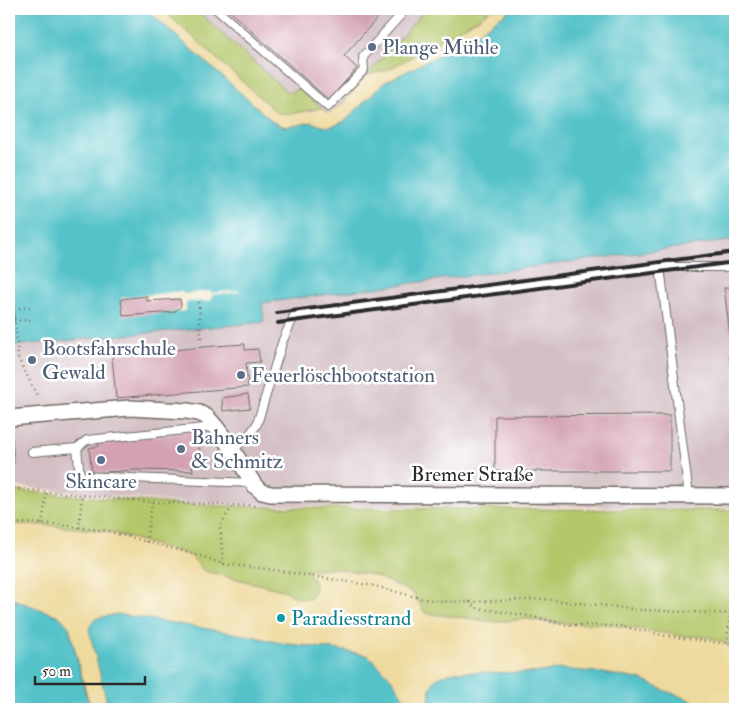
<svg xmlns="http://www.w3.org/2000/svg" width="744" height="718" font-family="'IM FELL Double Pica',serif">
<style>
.industrial{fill:#d2bec3}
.green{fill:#b4c76a;stroke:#70794a}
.sand{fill:#eeda9e;stroke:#8c8264}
.water{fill:#54c2c9;stroke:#40767a}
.pier{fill:#f5e6cf}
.building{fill:#d3a1b2}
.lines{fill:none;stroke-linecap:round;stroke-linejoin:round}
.lane-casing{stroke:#726c64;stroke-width:10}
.street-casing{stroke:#726c64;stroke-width:18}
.path{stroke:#726c64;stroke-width:2.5;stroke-dasharray:1 4;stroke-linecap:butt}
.lane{stroke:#fff;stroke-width:8}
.street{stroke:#fff;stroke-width:15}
.rail{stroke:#2b2b2b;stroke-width:4}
.service-dot{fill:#5c6f8a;stroke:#fff;stroke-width:2}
.culture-dot{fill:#0f9aa8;stroke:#fff;stroke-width:2}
.labels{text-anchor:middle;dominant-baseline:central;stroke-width:5;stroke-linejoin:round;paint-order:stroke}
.service-label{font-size:21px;fill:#4e5e75;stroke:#fff;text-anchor:start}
.street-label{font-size:21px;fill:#2b2b2b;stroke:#fff}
.culture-label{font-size:21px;fill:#0d838f;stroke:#fff;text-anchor:start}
</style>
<rect width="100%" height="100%" fill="#fff"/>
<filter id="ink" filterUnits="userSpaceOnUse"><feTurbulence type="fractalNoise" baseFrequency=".02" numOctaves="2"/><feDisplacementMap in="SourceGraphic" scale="10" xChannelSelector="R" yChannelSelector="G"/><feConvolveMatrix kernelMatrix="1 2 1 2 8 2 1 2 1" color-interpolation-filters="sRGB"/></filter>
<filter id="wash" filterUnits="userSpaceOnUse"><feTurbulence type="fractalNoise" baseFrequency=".0096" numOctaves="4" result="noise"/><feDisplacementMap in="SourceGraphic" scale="20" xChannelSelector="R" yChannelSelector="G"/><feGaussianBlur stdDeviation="1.12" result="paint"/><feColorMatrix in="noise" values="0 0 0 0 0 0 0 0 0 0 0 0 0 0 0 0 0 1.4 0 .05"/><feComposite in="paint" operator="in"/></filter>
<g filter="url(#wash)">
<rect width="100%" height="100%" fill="#f5e6cf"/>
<path class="industrial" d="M9,9H735V507L656,508L580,506H319L186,503L9,486Z"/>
<path class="green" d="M162,9H195L287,92H292L300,88L322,108L289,114L277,113Z
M426,9H491L479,18L390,69L366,76Z
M9,490L186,505L319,508L735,510V646L707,637L682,636L527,619L496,622L425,613L413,593L373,575L307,570C314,582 319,586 310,599L297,598L286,591L204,571L190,555L106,531L43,525L9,524Z"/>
<path class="sand" d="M146,9H162L277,113C291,115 307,111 322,108L328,113L342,104L366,76L390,69L479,18L491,9H512L463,43L384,83L346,120C334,128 324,129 312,122L299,125L285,127L273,122Z
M9,524L43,525L106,531L190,555L204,571L286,591L297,598L310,599C319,586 314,582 307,570L331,568L373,575L413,593L425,613L496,622L527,619L551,623L605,624L682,636L707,637L735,646V709H707L690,700L663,690L642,680L603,673L560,669L534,673L455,672L430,688L429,709H405V700L369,656L340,650L280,643L251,636L106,698L105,703L101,707L95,708L91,707L87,696L69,627L16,600L9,598Z"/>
<path class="water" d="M9,9H146L273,122L285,127L299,125L312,122C324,129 334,128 346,120L384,83L463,43L512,9H735V240L262,303L264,322L9,346Z
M9,598L59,616L69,627L86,696L91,707L95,708L101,707L105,704L106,698L89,629L94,619L117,614L251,636L280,643L340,650L369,656L391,678L405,700V709H9Z
M560,669L603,673L642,680L663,690L690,700L707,709H429C430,686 429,677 455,672L534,673Z"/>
<path class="pier" d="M239,290V292L212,295L211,300L210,301L186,302V311L123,316L121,298L182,291L183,294L210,291L211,293Z"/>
<g id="blocks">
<path class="building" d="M227,9H385L344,56L357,68L329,100Z
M735,286V342H731L724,288Z
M147,296V301L180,299L181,306L174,312L123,316L121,299Z
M14,308V321H9V309Z
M245,344V350L258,349L260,362L246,363L248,387L116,398L112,356L214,346Z
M248,394L250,408L223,411L222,398Z
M670,415V471H495V416Z
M197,431L201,465L192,466L193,471L136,470L92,473L89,448L99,446V441L140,439L154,436V438Z
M9,437H12L14,464H9Z"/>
</g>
</g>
<g filter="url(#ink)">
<use href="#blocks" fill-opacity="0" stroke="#726c64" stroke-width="1"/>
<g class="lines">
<defs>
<path id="lane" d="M216,9L328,107L362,72L364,69L363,57L406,9
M734,358H735
M77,448L80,476L253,483
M232,449C244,442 249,436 257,424L283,340L294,316L660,267
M32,452L77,448L87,440L214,427
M689,496L660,267H735"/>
<path id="street" d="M9,418L130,408L187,411L199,413L207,417L216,427L232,449L255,486L262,492L271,494L735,496"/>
</defs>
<use href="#lane" class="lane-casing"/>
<use href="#street" class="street-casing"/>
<path class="path" d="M199,302L201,338
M14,308L18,358L38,397
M9,309L30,307
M9,321L30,320
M9,488L152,502L256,506
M9,523L53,524L107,531L204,557L223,564L267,569L375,586L419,598L439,601L469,602L543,599L643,610L735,614
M42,524L47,491
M79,528L82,495
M146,542L152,502
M223,564L220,525L233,506
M469,602L476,608L529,616L568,625L620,626L666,636L735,645
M735,605V606
M727,643L730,615"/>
<use href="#lane" class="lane"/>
<use href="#street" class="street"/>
<path class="rail" d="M277,313L735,252
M278,323L735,262"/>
</g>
</g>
<g class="service-dot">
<circle cx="372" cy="47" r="5"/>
<circle cx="32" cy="360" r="5"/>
<circle cx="241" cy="375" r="5"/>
<circle cx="181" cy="449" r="5"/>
<circle cx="101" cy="460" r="5"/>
</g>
<circle class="culture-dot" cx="281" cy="618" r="5"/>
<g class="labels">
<g class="service-label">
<text x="382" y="47">Plange Mühle</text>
<text x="42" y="348">Bootsfahrschule<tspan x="42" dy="24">Gewald</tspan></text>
<text x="251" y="375">Feuerlöschbootstation</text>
<text x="191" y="437">Bahners<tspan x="191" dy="24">&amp; Schmitz</tspan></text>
<text x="101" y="481" text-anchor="middle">Skincare</text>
</g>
<g class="street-label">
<text x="472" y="474">Bremer Straße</text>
</g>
<g class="culture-label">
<text x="291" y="618">Paradiesstrand</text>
</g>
</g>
<rect width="744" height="718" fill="none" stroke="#fff" stroke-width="30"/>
<path d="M35 676v8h110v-8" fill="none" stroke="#2b2b2b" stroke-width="2.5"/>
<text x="42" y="676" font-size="15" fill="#2b2b2b" stroke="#ffffff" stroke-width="4" paint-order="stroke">50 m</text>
</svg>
